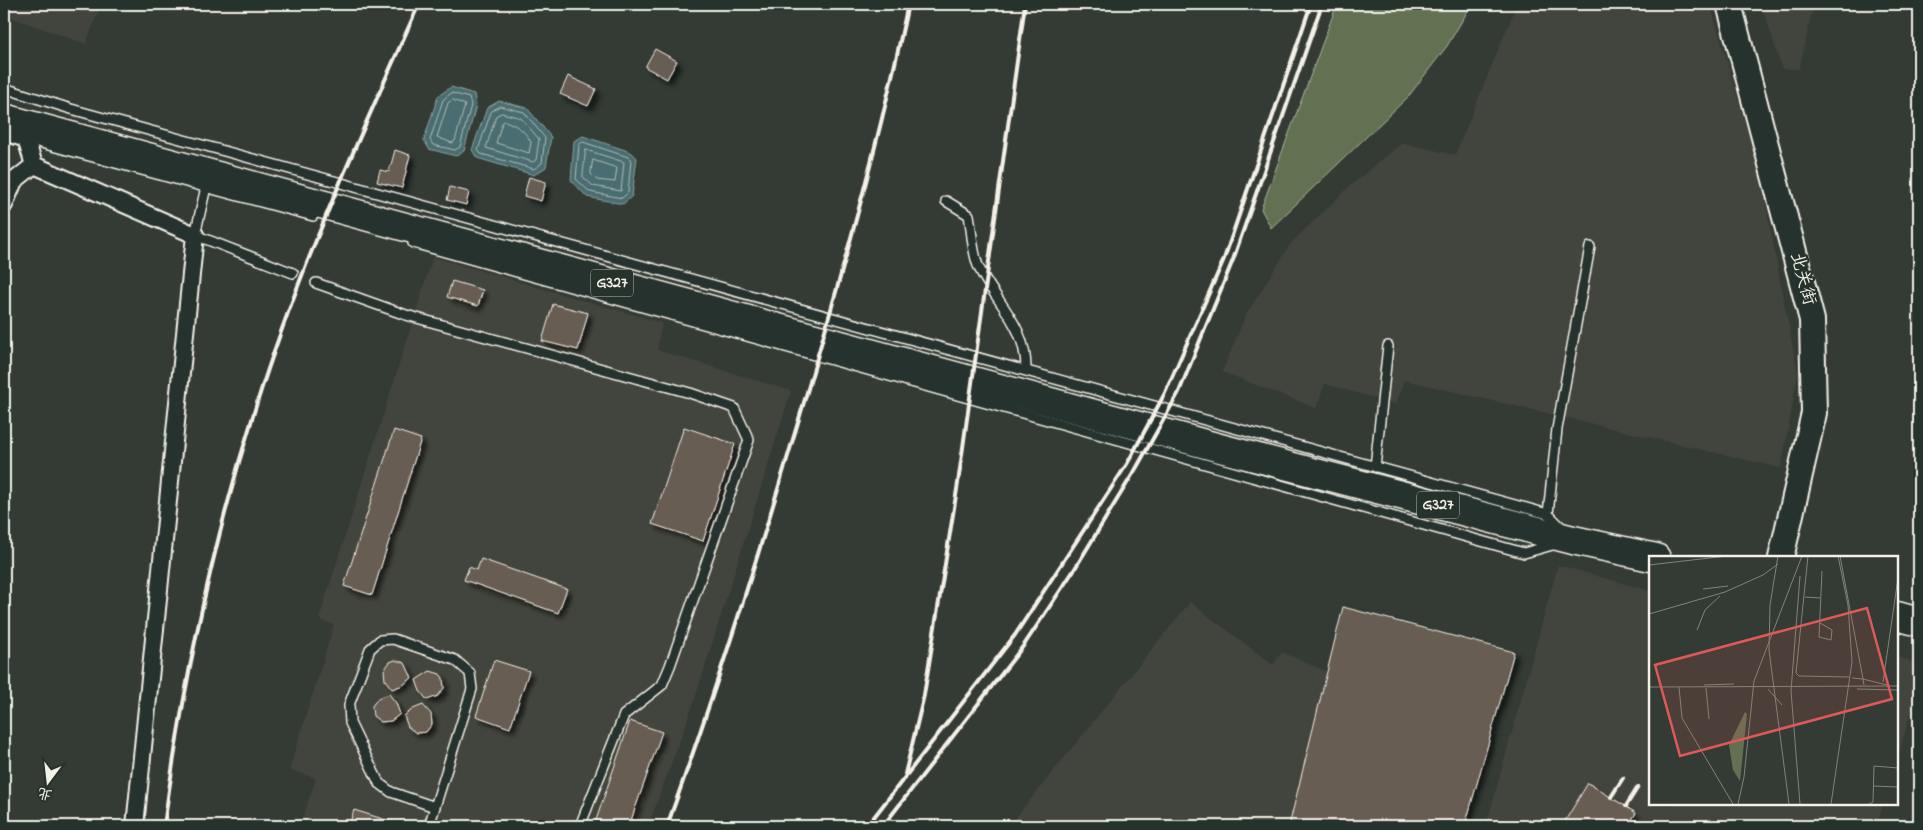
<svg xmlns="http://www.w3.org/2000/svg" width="1923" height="830" font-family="'Indie Flower','LXGW WenKai TC',sans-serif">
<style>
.built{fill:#43453d}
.green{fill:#637152;stroke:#acb19d}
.water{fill:#4a6d70;stroke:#8ea2a0}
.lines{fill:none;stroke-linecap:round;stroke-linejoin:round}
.shore{stroke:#b0bcb8;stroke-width:1}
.building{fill:#675d52;stroke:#f4f1e8;filter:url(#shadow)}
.lane-casing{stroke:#f4f1e8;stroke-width:12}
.street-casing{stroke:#f4f1e8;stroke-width:20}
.secondary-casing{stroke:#f4f1e8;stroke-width:28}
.highway-casing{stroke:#f4f1e8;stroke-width:31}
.lane{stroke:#26332d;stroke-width:9}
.street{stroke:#26332d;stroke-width:16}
.secondary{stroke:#26332d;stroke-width:24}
.highway{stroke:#26332d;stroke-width:28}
.rail{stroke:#f4f1e8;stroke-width:4}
.labels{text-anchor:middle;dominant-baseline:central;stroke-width:4.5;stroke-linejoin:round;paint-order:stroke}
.shield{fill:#26332d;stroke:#b6b8b0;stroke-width:1}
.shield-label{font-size:16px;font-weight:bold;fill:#f4f1e8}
.street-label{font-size:18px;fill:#f4f1e8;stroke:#26332d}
.inset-road{fill:none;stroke:#80847c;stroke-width:1}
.view{fill:#de5a58;fill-opacity:0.15;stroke:#de5a58;stroke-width:2.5}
.inset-edge{fill:none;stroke:#f4f1e8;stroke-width:2.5}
</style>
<defs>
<filter id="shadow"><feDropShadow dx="4.5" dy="4.5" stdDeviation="2.5" flood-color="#0009"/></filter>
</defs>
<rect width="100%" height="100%" fill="#333b34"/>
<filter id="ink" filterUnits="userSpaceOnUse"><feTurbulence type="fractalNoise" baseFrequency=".02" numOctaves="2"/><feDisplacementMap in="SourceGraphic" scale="10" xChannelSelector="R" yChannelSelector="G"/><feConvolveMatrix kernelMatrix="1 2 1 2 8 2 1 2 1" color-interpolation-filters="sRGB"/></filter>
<g filter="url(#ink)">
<path class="built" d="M4,4H101L86,44L4,15Z
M1517,4H1710L1759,170L1798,374L1781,468L1404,380L1396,404L1325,384L1316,408L1222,372L1246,315L1291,243L1350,186L1402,143L1455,155Z
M1762,4H1814L1799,69H1782Z
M433,257L662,323L657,350L791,391L693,705L648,826H300L316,778L289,770L334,625L319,619Z
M1558,565L1650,591V804H1883L1876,826H1679L1665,822L1662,826H1486Z
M1190,602L1273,665L1282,652L1327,672L1289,826H1009Z
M1897,657L1919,663V685L1897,759Z"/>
<path class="green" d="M1337,4H1472L1447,46L1408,97L1271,228L1261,209Z"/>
<path class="water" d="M451,87L474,94L476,105L464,151L456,156L429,149L424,140L438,96Z
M499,101L527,108L551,137L546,167L534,175L477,158L472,150L487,108Z
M583,136L631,152L637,158L632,196L623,204L587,197L571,180L574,141Z"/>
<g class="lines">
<path class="shore" d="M452,93L469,98L471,105L460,147L455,150L433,145L430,140L443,100Z
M453,100L465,105L455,141L452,143L437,137L448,103Z
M500,106L524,112L545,138L542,163L534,169L481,154L478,150L491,112Z
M502,113L521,118L539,139L536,160L533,162L486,148L496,116Z
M505,121C517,125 525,131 531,142L529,153L496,143L502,123Z
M583,142L628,157L631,160L628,193L622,198L590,192L576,179L579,145Z
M586,150L624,162L621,191L593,186L583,177Z
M593,160L617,168L615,182L597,180L591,174Z"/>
</g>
<path class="building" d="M655,49L677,61L667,79L645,67Z
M568,76L596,89L588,106L560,94Z
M395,150L410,155L402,188L377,182L380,170L389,172Z
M529,177L546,182L541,201L524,196Z
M450,187L469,192L466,205L447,200Z
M452,281L483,290L478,306L447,297Z
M553,304L588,313L578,350L542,341Z
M684,427L735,444L703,541L652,524Z
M394,430L421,439L372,595L344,586Z
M481,559L567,589L558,613L464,580L469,567L477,570Z
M1343,607L1514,652L1465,826H1289Z
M395,660L405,663L412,678L403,685L392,689L385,680L384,670L390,662Z
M494,660L529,671L510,728L476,716Z
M430,671L440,674L443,678L444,688L438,696L427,700L420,691L416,680Z
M389,694L396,703L400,714L391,721L381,722L373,716L372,706L378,698Z
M423,705L431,714L432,724L426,732L416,733L408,727L404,716L413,709Z
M630,721L662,732L629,826H594Z
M1588,783L1636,813L1628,826H1562Z
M354,810L399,824L398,826H364L350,822Z"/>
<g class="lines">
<defs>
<path id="lane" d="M4,88L71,109L1548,514L1562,528
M26,139L313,216
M206,187L195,235L293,273
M946,201L969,215C972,231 972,253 979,268C997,304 1027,326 1026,371
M413,243L1524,553L1556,544
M316,283L406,315L690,393L734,408L749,440L670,666L662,685L624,715L580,826
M1375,467L1388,346
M1548,514L1557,429L1590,247
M429,826L472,689L470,673L455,660L393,639L380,640L370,649L349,705L350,723L379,783L391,792L435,807"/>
<path id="street" d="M4,132L26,139L34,165L195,235L135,826
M4,205L14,181L34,165"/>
<path id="secondary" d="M1729,4L1812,320L1814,413L1781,558"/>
<path id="highway" d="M4,118L1220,448L1573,540L1656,558
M1897,616L1919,622"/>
</defs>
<use href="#lane" class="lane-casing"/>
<use href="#street" class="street-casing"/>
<use href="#secondary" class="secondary-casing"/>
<use href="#highway" class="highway-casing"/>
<use href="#lane" class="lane"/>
<use href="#street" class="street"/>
<use href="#secondary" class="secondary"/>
<use href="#highway" class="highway"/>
<path class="rail" d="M905,774L924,695L958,483L1025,4
M1611,797L1623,778
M1626,806L1638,787
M164,826C183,683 212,545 256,406C299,268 360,136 419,4
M667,826C719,683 764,538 807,392C845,264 881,135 908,4
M867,826L1015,635L1127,464L1165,393L1224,259L1311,4
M883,826L1024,645L1074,570L1137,467L1179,392L1233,260L1322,4"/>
</g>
</g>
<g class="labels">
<g class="shield">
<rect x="591" y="269.5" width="42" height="27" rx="4"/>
<rect x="1417" y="491.5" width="42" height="27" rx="4"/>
</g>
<g class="shield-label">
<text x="612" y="283">G327</text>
<text x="1438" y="505">G327</text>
</g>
<g class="street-label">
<text transform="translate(1802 279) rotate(75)">北关街</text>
</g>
</g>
<g transform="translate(1649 556)">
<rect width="249" height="249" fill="#333b34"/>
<path d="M96,156L98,158L91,225L84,214L80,189Z" fill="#637152"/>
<path class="inset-road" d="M129,0L121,49L120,94L140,248M159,0L147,117L150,120L200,121M191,0L214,123L238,129M0,9L78,0M151,20L142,135L151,248M54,33L79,30M156,41L171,42M0,58L76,36L114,19L129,8M171,67L183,74L182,84L170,81L173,15M48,74L56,54L71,40M203,122L214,123L215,129M234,126L249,22M55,129L85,128M0,131L249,130M30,131L33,162L84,248M57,132L60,163M119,133L133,149M208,133L249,134M224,230L249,231M89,248L95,221L105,125L153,0M182,248L203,106L199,49L189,0M220,248L224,246L225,210L249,212"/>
<path class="view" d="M218,52L243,143L31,200L6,109Z"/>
<rect width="249" height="249" class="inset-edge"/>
</g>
<rect width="1923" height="830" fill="none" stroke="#26332d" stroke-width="20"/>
<rect x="10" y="10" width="1903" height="810" fill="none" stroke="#f4f1e8" stroke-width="2" filter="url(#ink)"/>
<g transform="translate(48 782) rotate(195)" stroke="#26332d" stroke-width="4" paint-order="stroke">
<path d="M0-4L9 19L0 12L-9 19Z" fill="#f4f1e8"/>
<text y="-8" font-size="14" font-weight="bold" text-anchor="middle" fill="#f4f1e8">北</text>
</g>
</svg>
